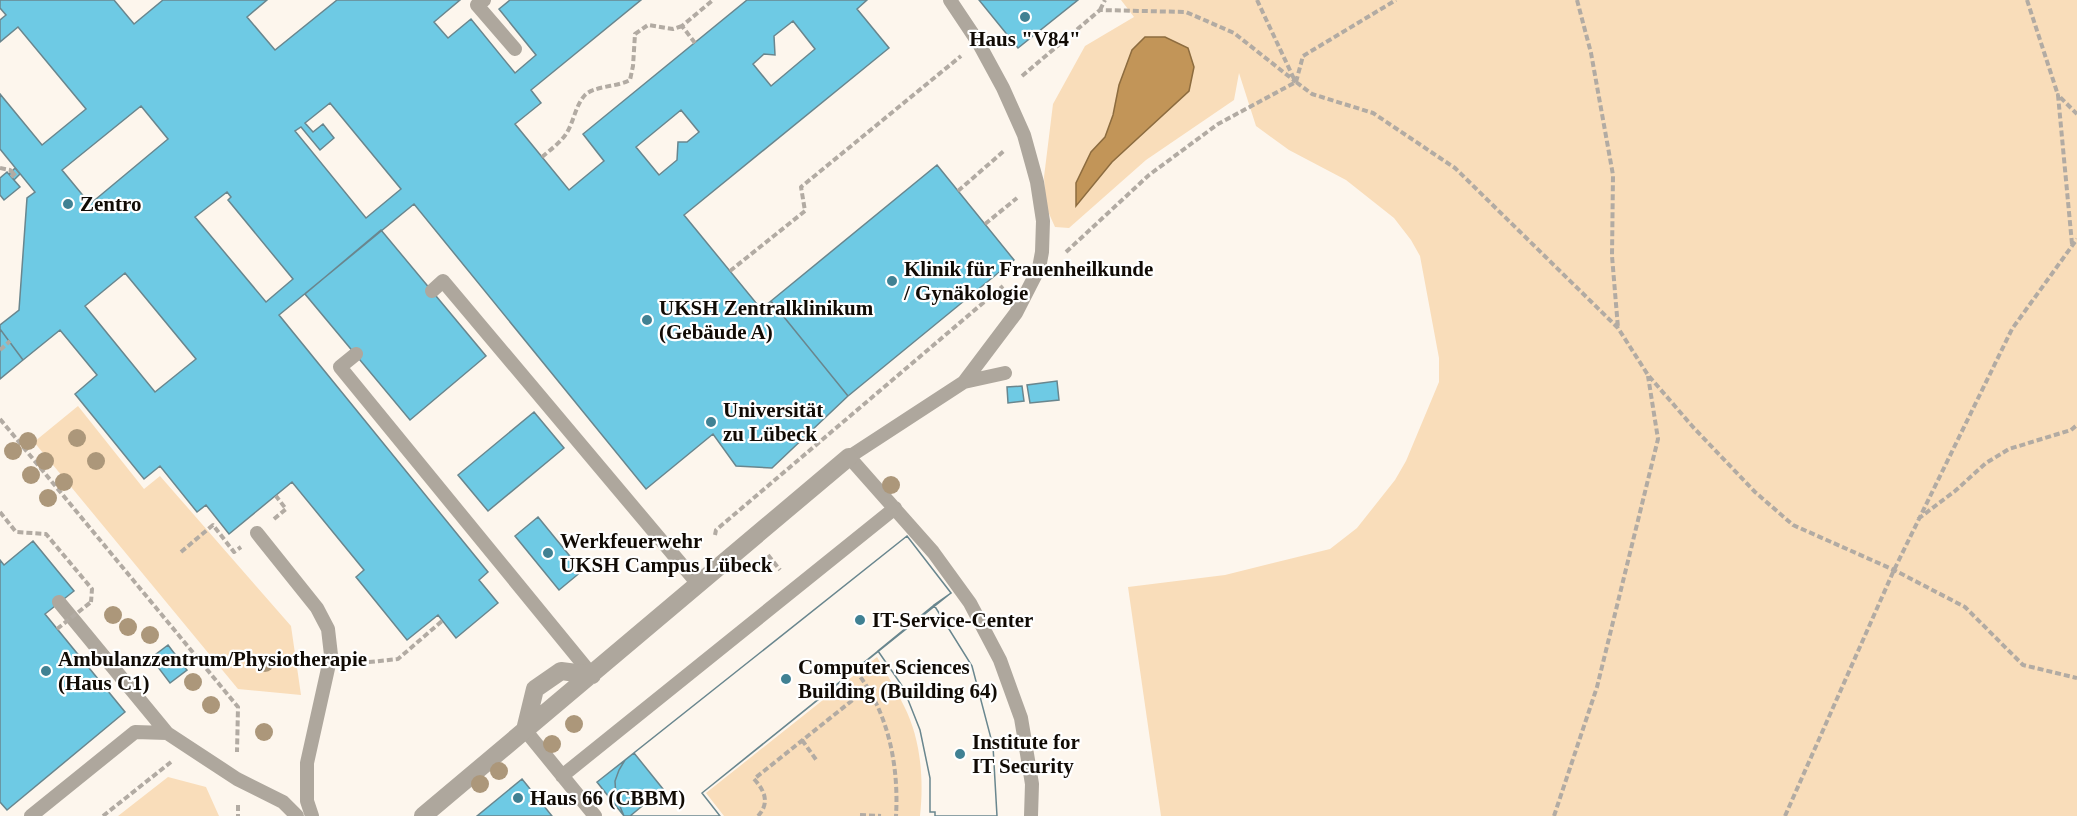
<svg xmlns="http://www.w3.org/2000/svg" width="2077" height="816" font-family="Georgia,serif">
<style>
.green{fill:#f9ddba;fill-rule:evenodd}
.water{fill:#c29558;stroke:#8d6c3f;stroke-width:1.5}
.building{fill:#6ecae4;stroke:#69868e;stroke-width:1.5;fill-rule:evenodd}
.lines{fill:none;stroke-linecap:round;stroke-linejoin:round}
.path{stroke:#b2aba3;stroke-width:4;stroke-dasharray:6 3;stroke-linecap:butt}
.lane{stroke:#aea79d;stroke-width:14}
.street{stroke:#aea79d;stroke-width:18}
.path-bridge{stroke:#b2aba3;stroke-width:4;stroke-dasharray:6 3;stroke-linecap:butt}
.tree{fill:#ac977a}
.poi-dot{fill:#408193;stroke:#fff;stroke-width:2}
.labels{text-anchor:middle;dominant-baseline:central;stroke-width:4.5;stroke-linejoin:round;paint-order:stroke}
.poi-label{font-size:21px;font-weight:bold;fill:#110b05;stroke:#fff;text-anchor:start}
</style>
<rect width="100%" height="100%" fill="#fdf6ed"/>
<path class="green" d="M1121,0H2077V816H1161L1128,587L1225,575L1330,549L1357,528L1395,480L1406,461L1439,382V358L1420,256L1411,240L1394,218L1346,180L1289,150L1256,126L1239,73L1234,100L1146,160L1069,228L1055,227L1046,207L1044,177L1053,104L1085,46L1134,17ZM1119,85L1112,162L1077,205L1091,152L1105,137L1113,115Z
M78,406L144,489L160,476L291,626L301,695L238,689L34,442Z
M877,657C886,673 896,689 904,706C921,739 924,780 920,816H724L706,793Z
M168,777L206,787L219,816H118Z"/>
<path class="water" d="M1145,37H1165L1188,48L1194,67L1189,91L1112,162L1076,206V183L1091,152L1105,137L1113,115L1119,85L1132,50Z"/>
<path class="building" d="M0,0H114L134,24L163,0H267L247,17L275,50L337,0H460L434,22L448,38L471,19L515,73L536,55L499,9L510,0H641L531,90L541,103L515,124L569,190L604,161L583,134L747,0H867L857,9L889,48L684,215L761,309L771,301L848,396L772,468L736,466L713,434L646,489L414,204L279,315L488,572L479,580L498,603L456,638L438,615L407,640L356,577L364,570L292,482L229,534L206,505L197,512L160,466L144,479L75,394L97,375L60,330L23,360L0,329V325L19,310L27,198L35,192L0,149V94L42,145L86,109L18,27L0,42V20L6,15L0,8ZM793,21L815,49L771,86L753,64L764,54L775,55L774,36ZM330,103L401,189L366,218L295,131L301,127L320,150L334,138L323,124L313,132L305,123ZM141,106L168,139L90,204L62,170ZM681,110L699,132L687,142H678L677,160L659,175L636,147ZM227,192L231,197L228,200L293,279L266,302L195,217ZM125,273L196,359L155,392L85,306Z
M979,0H1078L1018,48Z
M937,165L1014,260L848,396L771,301Z
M15,168L20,174L14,180L9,174Z
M7,172L20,187L4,200L0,195V178Z
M381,230L486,356L410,420L305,294Z
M0,329L23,360L0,379Z
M1057,381L1059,400L1030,403L1027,385Z
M1022,386L1024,401L1008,403L1007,387Z
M534,412L564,448L488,511L458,475Z
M538,517L582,571L559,590L515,536Z
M907,536L951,593L934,605L972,666L993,746L997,816H935V812H930V778L920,730L903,687L878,651L702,793L720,816H624L616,797L615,781L619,770L625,760Z
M907,536L951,593L702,793L720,816H624L616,797L615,781L619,770L625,760Z
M33,541L74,591L45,614L125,712L7,810L0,802V560L4,565Z
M934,605L972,666L993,746L997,816H935V812H930V778L920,730L903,687L878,651Z
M168,645L187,670L170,683L151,658Z
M634,753L663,789L630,816H624L597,782Z
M522,779L552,816H477Z"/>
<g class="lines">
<path class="path" d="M1257,0L1295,81
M1577,0L1591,53L1613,175L1612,256L1618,328
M2027,0L2058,95
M1100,10L1105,0
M695,43L682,26L713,0
M1022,76L1100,10L1186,12L1234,33L1296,82
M1296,82L1303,56L1396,0
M542,157C550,150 560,143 566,134C574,122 575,106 585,95C594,86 617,87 630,80L633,66L635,34L648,25L673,29L682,26
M0,168L10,170L14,174
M11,177L18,171
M958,191L1005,150
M985,224L1017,198
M2072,244L2058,95L2077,114
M1066,252L1149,175L1218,124L1296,82L1312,94L1373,113L1455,168L1618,328L1648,375L1693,427L1755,492L1793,525L1894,570L1965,607L2023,665L2077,678
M730,271L805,211L801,187L961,56
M0,350L10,341
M0,419L238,707L237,752
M0,512L16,532L46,534L92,589L91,602
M274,519L286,509L276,496
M1918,519L1955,491L1986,463L2009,449L2071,430L2077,425
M715,535L716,530L1003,286
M181,552L213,525L234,552L241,547
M768,555L780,570
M351,664L398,659L442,621
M855,670C888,710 899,765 896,816
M802,740L817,761
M238,805V816
M860,815L881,816
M103,816L171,762
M758,816C770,803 765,791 754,779L869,687
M1554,816L1597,687L1658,439L1648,376
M1785,816L1894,570L2012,329L2077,239"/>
<path class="lane" d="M484,0L477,5L515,49
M950,0L978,42L1003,88L1024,135L1037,182L1043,221L1042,252L1039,268L1016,313L964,382L849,457L933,552L970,603L1000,660L1021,718L1032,784L1031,816
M432,291L443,281L698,584
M356,354L340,367L592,675
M964,382L1005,373
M257,533L317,608L328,629L331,655L307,763V801L312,816
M59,602L167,733L237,779L283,802L297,816
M525,730L595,816
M562,776L895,508
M31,816L135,732L167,733"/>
<path class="street" d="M525,730L535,689L561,671L592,675
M423,816L849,457"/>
<path class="path-bridge" d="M57,629L91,602"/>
</g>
<g class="tree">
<circle cx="77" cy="438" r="9"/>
<circle cx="28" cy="441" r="9"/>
<circle cx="13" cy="451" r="9"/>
<circle cx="45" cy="461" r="9"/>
<circle cx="96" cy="461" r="9"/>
<circle cx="31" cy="475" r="9"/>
<circle cx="64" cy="482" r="9"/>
<circle cx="891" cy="485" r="9"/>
<circle cx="48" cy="498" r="9"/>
<circle cx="113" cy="615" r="9"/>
<circle cx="128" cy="627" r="9"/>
<circle cx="150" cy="635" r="9"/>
<circle cx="265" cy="663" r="9"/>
<circle cx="193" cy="682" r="9"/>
<circle cx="211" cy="705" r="9"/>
<circle cx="574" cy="724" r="9"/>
<circle cx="264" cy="732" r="9"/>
<circle cx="552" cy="744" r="9"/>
<circle cx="499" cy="771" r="9"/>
<circle cx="480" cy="784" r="9"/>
</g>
<g class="poi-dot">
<circle cx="1025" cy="17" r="6"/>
<circle cx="68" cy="204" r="6"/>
<circle cx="892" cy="281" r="6"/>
<circle cx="647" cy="320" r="6"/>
<circle cx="711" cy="422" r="6"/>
<circle cx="548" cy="553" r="6"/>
<circle cx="860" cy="620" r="6"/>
<circle cx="46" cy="671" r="6"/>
<circle cx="786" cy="679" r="6"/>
<circle cx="960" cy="754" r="6"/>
<circle cx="518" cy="798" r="6"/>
</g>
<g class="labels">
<g class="poi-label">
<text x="1025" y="39" text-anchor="middle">Haus "V84"</text>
<text x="80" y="204">Zentro</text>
<text x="904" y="269">Klinik für Frauenheilkunde<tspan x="904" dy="24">/ Gynäkologie</tspan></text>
<text x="659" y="308">UKSH Zentralklinikum<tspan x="659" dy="24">(Gebäude A)</tspan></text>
<text x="723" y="410">Universität<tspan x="723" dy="24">zu Lübeck</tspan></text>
<text x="560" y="541">Werkfeuerwehr<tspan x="560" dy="24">UKSH Campus Lübeck</tspan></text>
<text x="872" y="620">IT-Service-Center</text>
<text x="58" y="659">Ambulanzzentrum/Physiotherapie<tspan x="58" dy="24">(Haus C1)</tspan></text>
<text x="798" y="667">Computer Sciences<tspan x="798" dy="24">Building (Building 64)</tspan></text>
<text x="972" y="742">Institute for<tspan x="972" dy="24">IT Security</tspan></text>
<text x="530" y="798">Haus 66 (CBBM)</text>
</g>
</g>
</svg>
